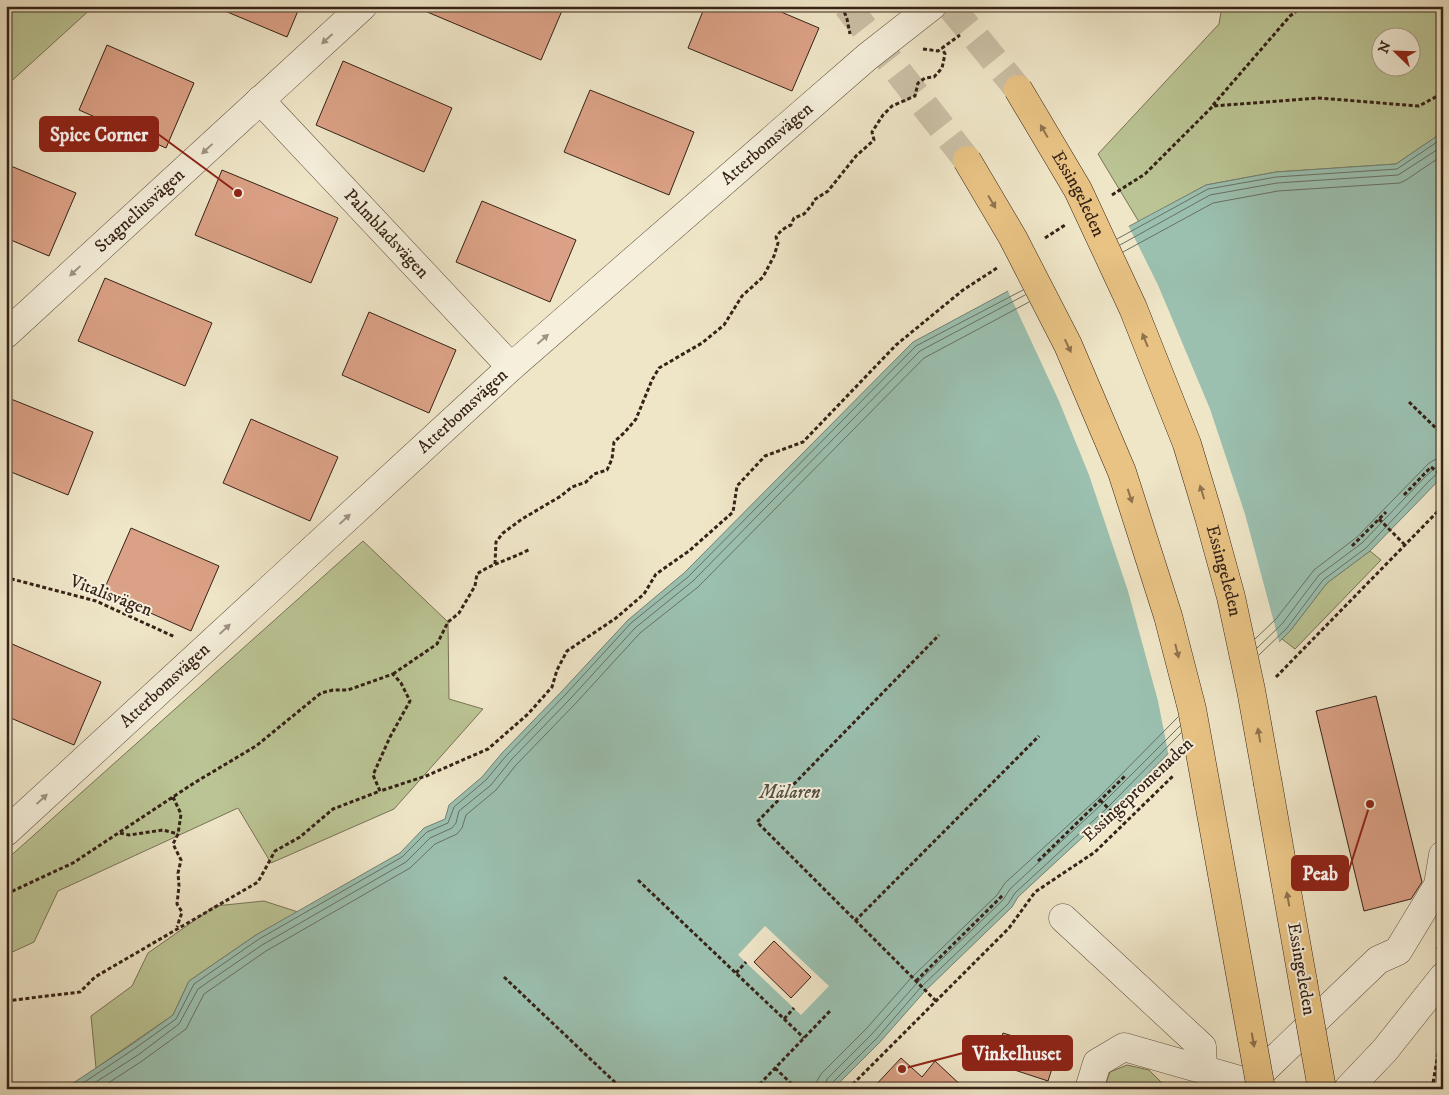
<svg xmlns="http://www.w3.org/2000/svg" width="1449" height="1095" font-family="'IM FELL DW Pica',serif">
<style>
.green{fill:#bbc494;stroke:#787356;fill-rule:evenodd}
.water{fill:#9bc0b0;stroke:#738173}
.pier{fill:#efe6c8}
.lines{fill:none;stroke-linecap:round;stroke-linejoin:round}
.shore{stroke:#687164;stroke-width:1}
.building{fill:#dba186;stroke:#362217}
.highway-tunnel{stroke:#cabfa5;stroke-width:28;stroke-dasharray:28 14;stroke-linecap:butt}
.minor-casing{stroke:#645343;stroke-width:29}
.highway-casing{stroke:#362217;stroke-width:29}
.path{stroke:#362217;stroke-width:3;stroke-dasharray:4 2.5;stroke-linecap:butt}
.minor{stroke:#f5efdb;stroke-width:28}
.highway{stroke:#e8c384;stroke-width:28}
.highway-bridge-casing{stroke:#362217;stroke-width:29;stroke-linecap:butt}
.highway-bridge{stroke:#e8c384;stroke-width:28}
.oneway{fill:#9f9383}
.oneway2{fill:#8f724e}
.labels{text-anchor:middle;dominant-baseline:central;stroke-width:4;stroke-linejoin:round;paint-order:stroke}
.street-label{font-size:18px;fill:#362217;stroke:#f5efdb}
.water-label{font-size:19px;font-style:italic;fill:#545145;stroke:#f5efdb}
.leader{fill:none;stroke:#8f2418;stroke-width:2}
.callout-dot{fill:#8f2418;stroke:#f5efdb;stroke-width:2}
.callout{fill:#8f2418;stroke:#8f2418;stroke-width:2}
.callout-label{font-size:19px;text-anchor:middle;font-weight:bold;fill:#fff}
</style>
<rect width="100%" height="100%" fill="#efe6c8"/>
<filter id="stains"><feTurbulence type="fractalNoise" baseFrequency=".004" numOctaves="4"/><feColorMatrix values="0 0 0 0 .2 0 0 0 0 .09 0 0 0 0 .02 0 0 0 .5 -.17"/></filter>
<radialGradient id="worn" r=".72"><stop offset=".6" stop-color="#630" stop-opacity="0"/><stop offset="1" stop-color="#630" stop-opacity=".3"/></radialGradient>
<path class="green" d="M6,6H94L6,86Z
M1222,6H1443V132L1396,164L1276,172L1206,185L1139,222L1098,154L1219,24ZM1382,38H1412V68H1382Z
M363,541L448,622L449,699L483,709L394,809L271,863L238,808L58,891L34,942L6,955V860Z
M1370,551L1381,560L1295,649L1282,639L1290,631L1327,583Z
M264,901L298,912L256,935L189,981L173,1015L96,1068L91,1016L132,986L148,953L215,906Z
M1127,1065L1149,1070L1162,1083L1172,1089H1104L1110,1072Z"/>
<path class="water" d="M1443,132V476L1370,551L1327,583L1290,631L1111,811L1018,897L1012,907L925,991L880,1042L833,1089H64L131,1045L173,1015L189,981L256,935L400,853L424,828L445,819L449,805L482,777L502,753L562,691L628,620L684,573L913,342L1206,185L1276,172L1396,164Z"/>
<path class="pier" d="M1128,225L1158,285L1210,409L1245,514L1280,645L1169,757L1158,701L1128,591L1089,475L1059,401L1007,289Z
M765,926L829,986L801,1015L738,955Z"/>
<g class="lines">
<path class="shore" d="M1117,239L1208,189L1276,177L1397,169L1443,138
M1120,245L1210,195L1277,183L1398,175L1443,146
M1123,252L1213,203L1278,191L1400,183L1406,180L1443,155
M1255,639L1276,619L1314,570L1357,537L1428,464L1434,460L1443,459
M1257,648L1282,624L1319,575L1362,543L1425,477L1435,468L1443,466
M1259,655L1287,628L1323,580L1366,548L1429,481L1438,473L1443,472
M74,1089L134,1049L176,1019L194,984L259,939L402,857L427,832L448,823L454,807L486,780L506,756L566,694L631,623L688,577L916,346L1023,290
M85,1089L138,1055L179,1024L198,989L262,945L406,862L430,838L452,828L456,823L459,811L491,785L511,760L571,698L635,628L693,581L920,351L1025,295
M99,1089L142,1061L186,1029L204,994L266,951L410,868L435,844L457,834L462,828L466,815L496,790L516,765L576,703L640,633L698,587L924,358L1029,302
M816,1089L817,1081L821,1074L866,1029L911,978L997,895L1005,883L1098,798L1178,717
M824,1089L827,1079L872,1034L917,983L1003,900L1010,889L1103,803L1180,726
M830,1089L832,1083L877,1038L921,987L1008,904L1015,893L1107,808L1181,733"/>
</g>
<path class="building" d="M213,6H300L287,37Z
M413,6H564L541,60Z
M705,6H767L819,28L792,91L688,48Z
M107,45L194,83L166,148L79,110Z
M343,61L452,108L424,172L316,125Z
M590,90L694,132L669,195L564,152Z
M6,164L76,193L49,256L6,238Z
M222,170L338,218L311,283L195,235Z
M482,201L576,240L550,302L456,262Z
M105,278L212,323L185,386L78,341Z
M369,312L456,350L429,413L342,375Z
M6,397L93,432L68,495L6,470Z
M251,419L338,457L310,521L223,483Z
M131,528L219,566L191,631L103,592Z
M12,644L101,682L74,745L6,716V659Z
M1376,696L1422,882L1411,899L1364,911L1316,711Z
M774,941L811,977L791,998L754,962Z
M1003,1033L1058,1050L1048,1081L993,1063Z
M901,1058L922,1077L935,1061L965,1089H872Z"/>
<g class="lines">
<path class="highway-tunnel" d="M847,6L967,160
M950,6L1018,89"/>
<defs>
<g id="minor">
<path id="s1" d="M260,100L511,367"/>
<path id="s2" d="M6,334L363,6"/>
<path id="s3" d="M6,832L511,367L867,57L932,6"/>
<path d="M1063,918L1202,1047L1203,1069"/>
<path d="M1089,1089L1097,1063L1124,1047L1250,1083L1378,960L1398,951L1438,885L1443,855"/>
<path d="M1348,1089L1385,1050L1443,977"/>
</g>
<path id="highway" d="M1268,784L1303,982"/>
</defs>
<use href="#minor" class="minor-casing"/>
<use href="#highway" class="highway-casing"/>
<path class="path" d="M842,6L847,19L850,34
M923,49L938,51L960,35
M1213,105L1290,16L1303,6
M1112,195L1145,174L1213,106L1318,98L1419,106L1443,93
M1045,238L1065,225
M1409,402L1443,435
M1404,495L1431,467L1443,476
M1379,519L1405,545
M1352,546L1386,512
M495,564L496,542L503,533L522,519L561,496L572,487L586,482L594,474L607,470L612,459L614,442L625,432L636,419L652,380L659,368L702,343L724,325L742,296L763,277L774,256L778,243L776,237C780,231 784,228 791,225L794,218L804,214L812,205L814,200L828,191L856,156L874,140L872,132L883,115L892,106L915,96L918,83L925,78L934,77L942,68L945,54L942,48
M6,575L8,578L96,601L175,637
M393,674L437,644L448,622L459,613L475,586L477,574C493,563 512,559 530,549
M1276,677L1443,506
M173,797L181,814L178,834L173,844L181,860L178,873L179,886L177,904L182,912L177,927
M1100,800L1124,824
M120,833L129,835L163,830L178,834
M1038,861L1125,776
M638,880L804,1038
M6,894L73,863L194,783L256,746L321,693L333,690H348L393,674L401,683L410,701L390,737L373,775L380,791L426,776L488,749L528,714L552,687L557,670L567,651L616,618L644,594L656,574L689,551L733,512L737,486L765,456L803,442L896,345L963,290L997,268
M855,921L1039,736
M1437,949L1443,942
M736,973L746,962
M504,977L622,1089
M916,981L1003,895
M6,1001L80,992L95,977L258,882L275,851L300,837L333,809L380,791
M936,1001L757,822L939,635
M784,1019L794,1008
M775,1068L797,1089
M755,1089L830,1011
M848,1089L1009,928L1035,892L1095,852L1174,775
M1432,1089L1440,1042"/>
<use href="#minor" class="minor"/>
<use href="#highway" class="highway"/>
<defs>
<g id="highway-bridge">
<path id="s4" d="M1018,89L1078,190L1133,308L1187,444L1209,517L1231,597L1251,690L1268,784"/>
<path d="M967,160L1013,238L1068,345L1122,472L1168,616L1192,709L1261,1089"/>
<path d="M1303,982L1322,1089"/>
</g>
</defs>
<use href="#highway-bridge" class="highway-bridge-casing"/>
<use href="#highway-bridge" class="highway-bridge"/>
</g>
<defs><path id="oneway-solid" d="M-6-.8H1V-3.2L6.5 0L1 3.2V.8H-6Z" transform="scale(1.25)"/></defs>
<g class="oneway">
<use href="#oneway-solid" transform="translate(327 39) rotate(138)"/>
<use href="#oneway-solid" transform="translate(207 149) rotate(137)"/>
<use href="#oneway-solid" transform="translate(75 271) rotate(137)"/>
<use href="#oneway-solid" transform="translate(543 339) rotate(-41)"/>
<use href="#oneway-solid" transform="translate(345 519) rotate(-43)"/>
<use href="#oneway-solid" transform="translate(225 629) rotate(-43)"/>
<use href="#oneway-solid" transform="translate(42 799) rotate(-43)"/>
</g>
<g class="oneway2">
<use href="#oneway-solid" transform="translate(1044 131) rotate(-120)"/>
<use href="#oneway-solid" transform="translate(992 202) rotate(59)"/>
<use href="#oneway-solid" transform="translate(1145 340) rotate(-112)"/>
<use href="#oneway-solid" transform="translate(1068 346) rotate(65)"/>
<use href="#oneway-solid" transform="translate(1202 492) rotate(-107)"/>
<use href="#oneway-solid" transform="translate(1130 496) rotate(72)"/>
<use href="#oneway-solid" transform="translate(1177 651) rotate(76)"/>
<use href="#oneway-solid" transform="translate(1259 735) rotate(-100)"/>
<use href="#oneway-solid" transform="translate(1288 899) rotate(-100)"/>
<use href="#oneway-solid" transform="translate(1253 1040) rotate(80)"/>
</g>
<g class="labels">
<g class="street-label">
<text stroke="none"><textPath href="#s3" startOffset="1026">Atterbomsvägen</textPath></text>
<text stroke="none"><textPath href="#s4" startOffset="121">Essingeleden</textPath></text>
<text stroke="none"><textPath href="#s2" startOffset="182">Stagneliusvägen</textPath></text>
<text stroke="none"><textPath href="#s1" startOffset="184">Palmbladsvägen</textPath></text>
<text stroke="none"><textPath href="#s3" startOffset="621">Atterbomsvägen</textPath></text>
<text stroke="none"><textPath href="#s4" startOffset="526">Essingeleden</textPath></text>
<text transform="translate(111 596) rotate(21)">Vitalisvägen</text>
<text stroke="none"><textPath href="#s3" startOffset="216">Atterbomsvägen</textPath></text>
<text transform="translate(1138 790) rotate(-43)">Essingepromenaden</text>
<text transform="translate(1301 969) rotate(80)">Essingeleden</text>
</g>
<g class="water-label">
<text x="790" y="792">Mälaren</text>
</g>
</g>
<path class="leader" d="M238 193L158 134M1370 804L1348 873M902 1069L963 1053"/>
<g class="callout-dot">
<circle cx="238" cy="193" r="5"/>
<circle cx="1370" cy="804" r="5"/>
<circle cx="902" cy="1069" r="5"/>
</g>
<g class="callout">
<rect x="40" y="117" width="118" height="34" rx="5"/>
<rect x="1292" y="856" width="56" height="34" rx="5"/>
<rect x="963" y="1036" width="109" height="34" rx="5"/>
</g>
<g class="callout-label">
<text x="99" y="141">Spice Corner</text>
<text x="1320" y="880">Peab</text>
<text x="1017" y="1060">Vinkelhuset</text>
</g>
<rect width="1449" height="1095" fill="none" stroke="#efe6c8" stroke-width="25"/>
<rect x="8" y="8" width="1434" height="1080" fill="none" stroke="#362217" stroke-width="2.5"/>
<rect x="12" y="12" width="1424" height="1070" fill="none" stroke="#362217"/>
<g transform="translate(1396 52) rotate(293)"><circle r="24" fill="#f5efdb" stroke="#a99d8d"/>
<path d="M0-4L9 19L0 12L-9 19Z" fill="#8f2418"/>
<text y="-8" font-size="14" font-weight="bold" text-anchor="middle" fill="#362217">N</text>
</g>
<rect width="100%" height="100%" filter="url(#stains)"/>
<rect width="100%" height="100%" fill="url(#worn)"/>
</svg>
